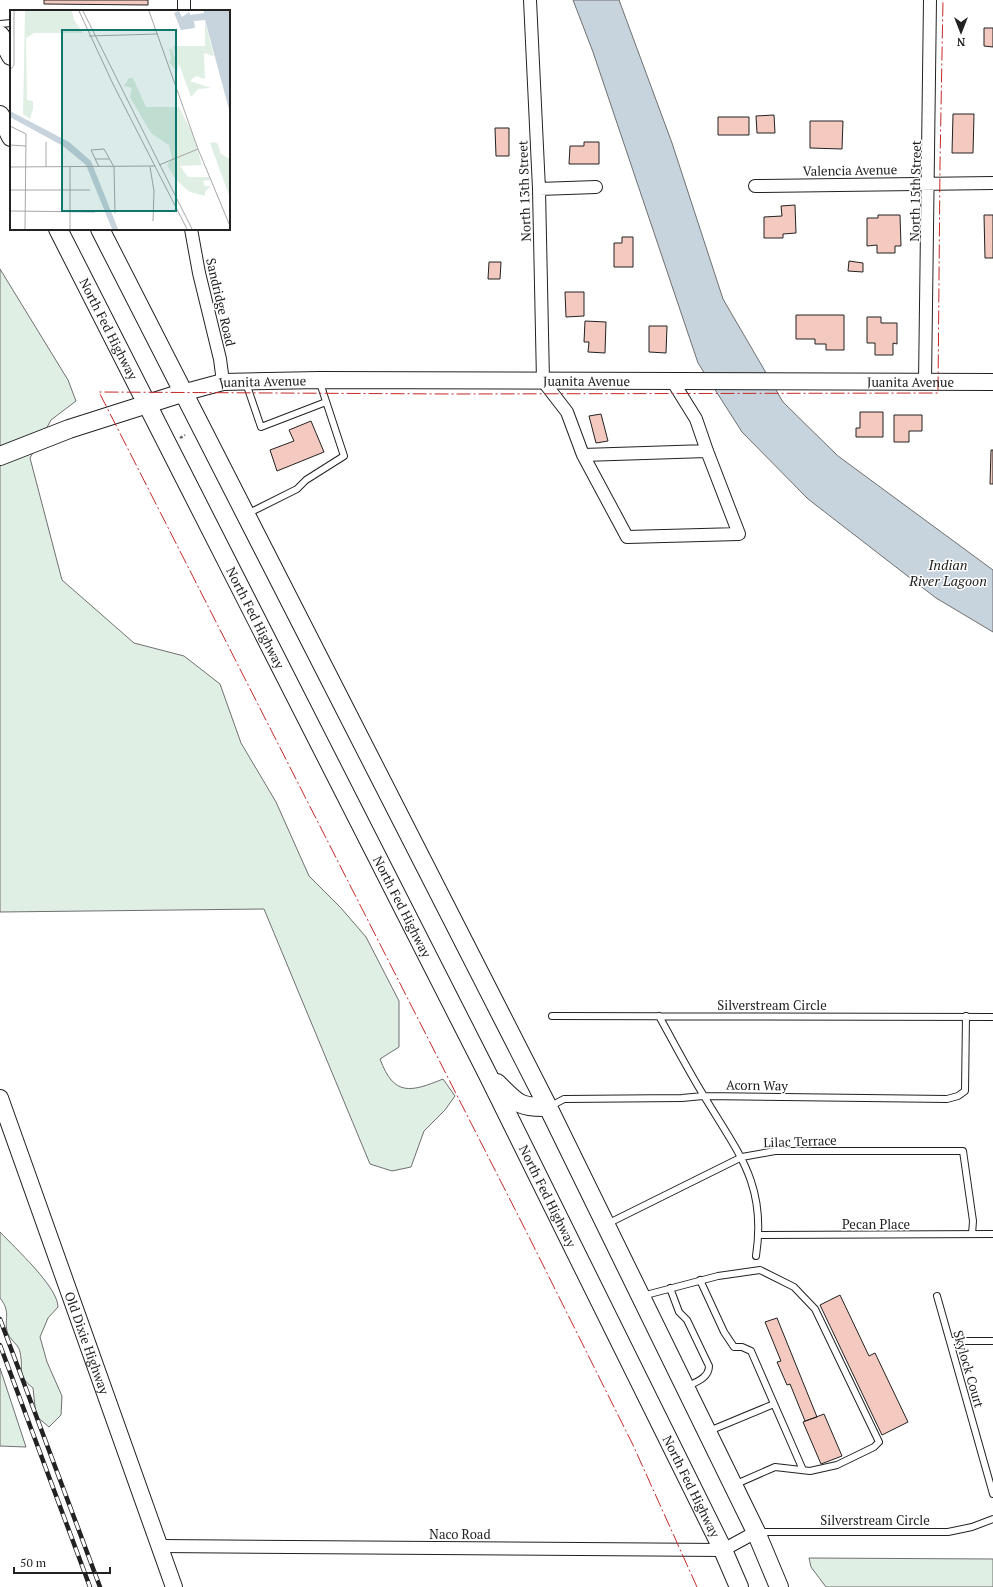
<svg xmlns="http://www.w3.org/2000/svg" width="993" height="1587" font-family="'PT Serif',serif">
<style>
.green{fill:#e0efe3;stroke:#6f6f6f}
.water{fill:#c7d3dd;stroke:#6f6f6f}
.building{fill:#f3c9c0;stroke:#222}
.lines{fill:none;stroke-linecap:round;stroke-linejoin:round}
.lane-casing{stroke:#222;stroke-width:8}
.street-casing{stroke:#222;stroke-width:14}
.secondary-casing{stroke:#222;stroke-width:18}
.primary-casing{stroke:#222;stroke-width:20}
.path{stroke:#646464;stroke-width:2.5;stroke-dasharray:3 2;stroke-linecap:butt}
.lane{stroke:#fff;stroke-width:6}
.street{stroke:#fff;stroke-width:12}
.secondary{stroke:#fff;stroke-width:16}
.primary{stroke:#fff;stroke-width:18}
.rail-casing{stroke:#222;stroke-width:4.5}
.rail{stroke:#fff;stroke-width:3;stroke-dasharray:9;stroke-linecap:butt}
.power{stroke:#c62828;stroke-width:1;stroke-dasharray:14 3 2 3;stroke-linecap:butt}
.labels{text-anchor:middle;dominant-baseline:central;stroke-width:3;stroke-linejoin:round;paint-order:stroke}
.street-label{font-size:13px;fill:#222;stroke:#fff}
.water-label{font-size:14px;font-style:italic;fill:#222;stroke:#fff}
.inset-road{fill:none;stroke:#a7a7a7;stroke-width:1}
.view{fill:#0f766e;fill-opacity:0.15;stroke:#0f766e;stroke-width:2}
.inset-edge{fill:none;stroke:#222;stroke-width:2}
</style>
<rect width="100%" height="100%" fill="#fff"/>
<path class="green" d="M0,269L68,380L76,401L51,420L30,458L62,580L134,643L184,656L220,684L241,743L276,802L309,876L341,908L366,937L399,1001V1047L380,1059C394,1097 411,1092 443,1079L455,1096L445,1110L424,1131L411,1167L392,1171L370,1164L264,909L0,912Z
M0,1232C15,1248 58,1287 58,1307L48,1318L40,1337L47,1362L62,1396L61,1415L49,1427L36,1416L33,1388C16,1375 24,1370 20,1352C19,1345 11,1341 8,1334C3,1320 12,1313 0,1298Z
M0,1368L26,1447L0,1446Z
M809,1558L993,1559V1587H826L811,1567Z"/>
<path class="water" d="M573,0H619L672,143L723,299L783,402L838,456L993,570V632L936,598L808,499L742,432L698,363L593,52Z"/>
<path class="building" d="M44,0H148V5L44,4Z
M984,28H993V47L984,46Z
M953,114H974L973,153H952Z
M774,115L775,133H757L756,116Z
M718,117H749V135H718Z
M810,121H843L842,149L810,148Z
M495,128H509V156H496Z
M584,142H599V164H569L570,146H584Z
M795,205L796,233L783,234V238H764V217L782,216L781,206Z
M878,215H900L901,246H895V253H877V245L867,246V218H878Z
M984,215H993V258H985Z
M622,237H633V267H614V243H622Z
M849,261L863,263V272L848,271Z
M489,262H501L500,279H488Z
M565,292H584V316L566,317Z
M796,315H844V350H826V344H815V339H796Z
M867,317H881V323H897V344L893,343V355H875V343H867Z
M585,321L606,322L605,353L588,352L589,342H584Z
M649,326H667L666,353L649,352Z
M860,412H883V437H856V428H860Z
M601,414L608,441L596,443L589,416Z
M894,415H922V431H909V442H894Z
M311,421L324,452L277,471L270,450L294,441L289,430Z
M991,450H993V484H990Z
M840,1295L869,1356L875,1353L908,1422L882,1435L820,1305Z
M777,1318L817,1417L805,1421L790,1384L787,1385L777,1362L781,1361L765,1322Z
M824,1414L842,1456L821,1464L803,1422Z"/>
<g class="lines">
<defs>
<path id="lane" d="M0,24L11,23
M246,383L261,427L326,402
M247,514L297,489L306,480L344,456L319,380
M552,1016L993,1017
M659,1016C674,1043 688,1070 704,1096C738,1153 767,1184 756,1256
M549,1107L564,1099L682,1098L703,1096L947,1099L958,1096L965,1091L966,1016
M607,1224L742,1157L775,1151H963L973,1221L972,1234
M759,1235L993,1234
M700,1280L724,1332L734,1347H742L751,1351L803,1470
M670,1288L679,1312L687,1320L709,1366C709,1378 696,1382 686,1387
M642,1296L718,1276L760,1270L794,1287L815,1309L879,1442L874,1447L837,1465L810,1471L775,1467L734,1485
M937,1296L993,1494
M950,1341H993
M709,1431L774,1404
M757,1532H948L972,1527L993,1519"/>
<path id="street" d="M530,0L539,189L543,381L567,412L583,455L627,537L739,534L707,451L696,419L673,382
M184,11V0
M755,186L993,183
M539,189L596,187
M191,229L199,273L220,359L223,382
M925,382L930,0
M583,455L707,451
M160,1546L723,1550L756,1532"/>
<g id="secondary">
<path id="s1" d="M182,393L223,382L319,380L993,382"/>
<path id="s2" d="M0,1098L174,1587"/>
</g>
<g id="primary">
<path d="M0,35L11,56"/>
<path d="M0,115L11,137"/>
<path id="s3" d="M58,229L487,1073L723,1550L739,1587"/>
<path d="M100,229L548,1107L756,1532L779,1587"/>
<path d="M0,456L69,429L182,393"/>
<path d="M497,1083C517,1103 519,1108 548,1107"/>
</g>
</defs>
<use href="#lane" class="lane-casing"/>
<use href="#street" class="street-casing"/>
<use href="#secondary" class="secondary-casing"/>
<use href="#primary" class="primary-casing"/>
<path class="path" d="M180,438L185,435"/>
<use href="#lane" class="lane"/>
<use href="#street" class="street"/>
<use href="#secondary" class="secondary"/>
<use href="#primary" class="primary"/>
<defs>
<path id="rail" d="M0,1319L100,1587
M0,1345L90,1587"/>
</defs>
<use href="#rail" class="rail-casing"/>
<use href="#rail" class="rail"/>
<path class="power" d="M697,1587L633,1445L526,1231L99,392L450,394L938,393L940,164L943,0"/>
</g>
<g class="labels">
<g class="street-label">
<text transform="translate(850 170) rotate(-1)">Valencia Avenue</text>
<text transform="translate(524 191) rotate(-92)">North 13th Street</text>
<text transform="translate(915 191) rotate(-89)">North 15th Street</text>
<text transform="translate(221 302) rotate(77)">Sandridge Road</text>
<text stroke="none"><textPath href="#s3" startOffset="112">North Fed Highway</textPath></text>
<text stroke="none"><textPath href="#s1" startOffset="406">Juanita Avenue</textPath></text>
<text stroke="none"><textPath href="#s1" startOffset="82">Juanita Avenue</textPath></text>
<text stroke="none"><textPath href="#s1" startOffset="730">Juanita Avenue</textPath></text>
<text stroke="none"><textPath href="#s3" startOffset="436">North Fed Highway</textPath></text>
<text stroke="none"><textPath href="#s3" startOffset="760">North Fed Highway</textPath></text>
<text x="772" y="1005">Silverstream Circle</text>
<text transform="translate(757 1085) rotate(1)">Acorn Way</text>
<text transform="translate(800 1141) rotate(-2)">Lilac Terrace</text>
<text stroke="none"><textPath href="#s3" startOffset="1084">North Fed Highway</textPath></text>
<text x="876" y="1224">Pecan Place</text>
<text stroke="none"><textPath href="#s2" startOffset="260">Old Dixie Highway</textPath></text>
<text transform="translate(969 1369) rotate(74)">Skylock Court</text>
<text stroke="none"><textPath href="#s3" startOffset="1408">North Fed Highway</textPath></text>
<text x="875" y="1520">Silverstream Circle</text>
<text x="460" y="1534">Naco Road</text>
</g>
<g class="water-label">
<text x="948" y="564">Indian<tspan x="948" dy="16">River Lagoon</tspan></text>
</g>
</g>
<g transform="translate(10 10)">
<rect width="220" height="220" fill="#fff"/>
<path d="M15,1H62L64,10L73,23H24L16,28L17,90L23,91V99L20,109L13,104ZM195,12L204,46L194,43L195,69L186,66L180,71L201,78L188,79L181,87L169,54L167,62L159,52L161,48L159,39H162L167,53L163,36H195ZM119,68H123L136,97H169L183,124L192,155L170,156L178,167H199L200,170L193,171L195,176H201L195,182V186L180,182L166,170L157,155L162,148L159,135L141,123L120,87L122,78L114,76ZM204,132L208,134L211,144L220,149V188L200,133Z" fill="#e0efe3"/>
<path d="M169,1L172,7L179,2L180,5L194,3V1H220V103L195,10L184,11L185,18L171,20L164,3ZM0,101L59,132L81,151L108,219H102L76,155L53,136L0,107Z" fill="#c7d3dd"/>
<path class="inset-road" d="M69,1L103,74L177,219M73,1L182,219M139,1L188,139L220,216M79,26L148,24M0,60L4,55V1M0,116L16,124L15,219M36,132V157M0,135L16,136M85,149H99M149,155L188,139M0,157L145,156M89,157L81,140L94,139L104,157L105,203M140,157L144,181L143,211M0,180H80M0,201L85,202M60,219V157"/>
<path class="view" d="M52,20H166V201H52Z"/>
<rect width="220" height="220" class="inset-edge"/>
</g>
<g transform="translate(961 32) rotate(180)" stroke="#ffffff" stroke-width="3" paint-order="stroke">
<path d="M0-3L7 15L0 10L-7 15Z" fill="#222222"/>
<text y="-6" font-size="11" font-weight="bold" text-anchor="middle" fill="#222222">N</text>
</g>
<path d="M14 1567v6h96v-6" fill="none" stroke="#222222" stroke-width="2"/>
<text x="20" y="1567" font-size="12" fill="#222222" stroke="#ffffff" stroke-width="3" paint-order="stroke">50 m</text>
</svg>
